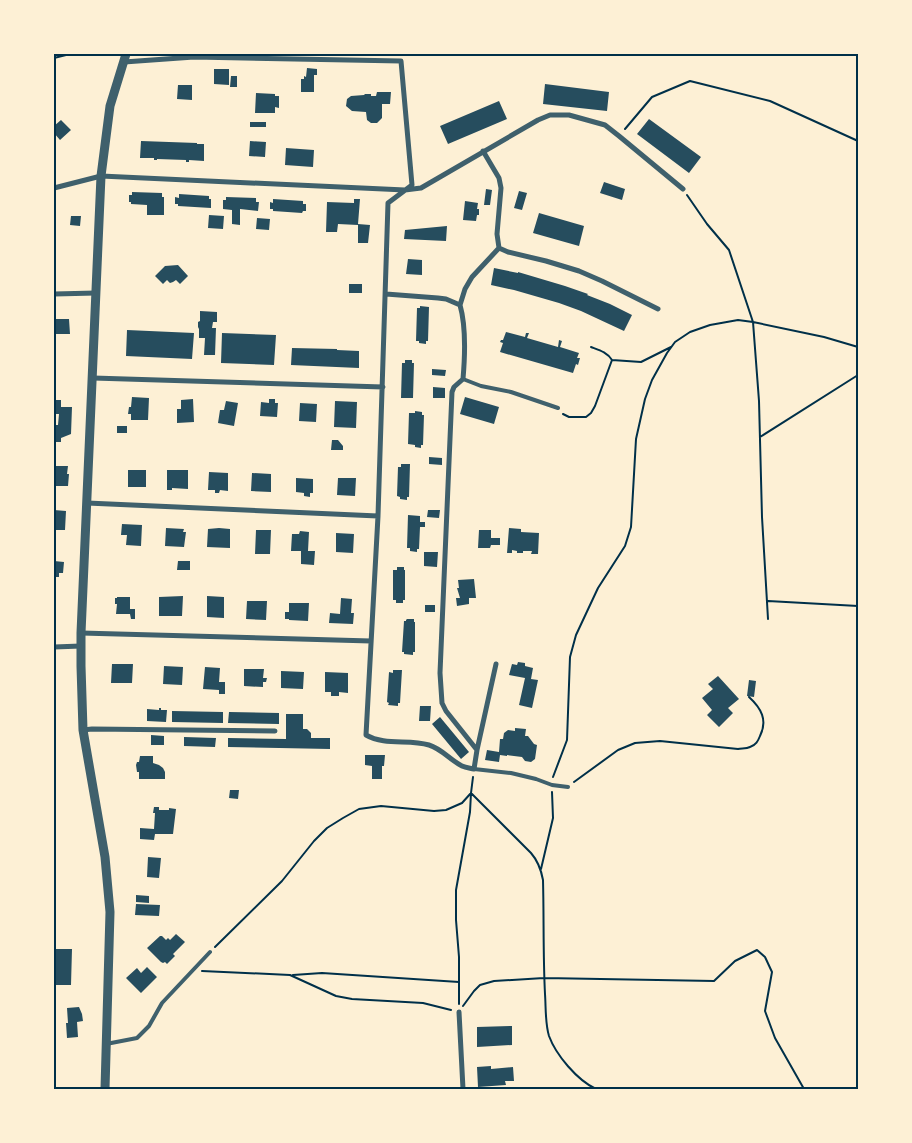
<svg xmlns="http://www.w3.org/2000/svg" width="912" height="1143" font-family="Jost,sans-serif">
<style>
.building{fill:#264d5e}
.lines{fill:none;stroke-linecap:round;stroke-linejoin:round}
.path{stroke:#003049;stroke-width:2}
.service{stroke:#3f606c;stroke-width:4}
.minor{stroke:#3f606c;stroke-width:5}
.tertiary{stroke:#3f606c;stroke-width:9}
.neatline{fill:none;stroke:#003049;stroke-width:2}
</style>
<rect width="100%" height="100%" fill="#fdf0d5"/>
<path class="building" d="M307,68L317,69V75H314V92H301V79H304V76L306,77Z
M214,69H229V85L214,84Z
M231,76H237V87H230Z
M545,84L609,92L607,111L543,104Z
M178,85H192V100L177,99Z
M377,92H391L390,104H382V118L377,123H371L367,120L366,112L352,111L346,106L347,99L351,96L364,95L365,94H371V96H376Z
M256,93L275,94V96H279V108L275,107V113H255Z
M499,101L507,119L448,144L440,126Z
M649,119L701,157L689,173L637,134Z
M61,120L71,130L60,140L54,133V126Z
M250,122H266V127H250Z
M141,141L197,143V144H204V161L189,160V162H186V160L157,159V160H154V158H140Z
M250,141L266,142L265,157L249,156Z
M286,148L314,150L313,167L285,165Z
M604,182L625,189L622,200L600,193Z
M486,189L492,190L490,205H484Z
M519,191L527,193L522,210L514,208Z
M132,192L162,193V197H164V215H147V205L131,204V202H129V195H132Z
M179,194L209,196V199H211V208L178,206V204H175V197L179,198Z
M226,197L256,198V202H259L258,211L240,209V225L232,224V210L223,209V200H226Z
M273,199L303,201V204H306V211H303L302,213L273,211V209H270V202L273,203Z
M354,199H360L358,224L370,225L368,243H358V225L338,224L337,232H326L327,202L354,203Z
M465,201L478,203L477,209H479V215H477L476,221L463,220Z
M539,213L584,226L579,246L533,233Z
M209,215L224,216L223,229L208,228Z
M71,216H81L80,226L70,225Z
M257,218L270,219L269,230L256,229Z
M447,226L446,241L404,239L405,230Z
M408,259L422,260V275L406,274Z
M178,265L188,276L180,284L176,280L173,282L170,283L167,280L163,284L155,276L165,266Z
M494,268L518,273V272L565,286L588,294L587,295L610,304L632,315L624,331L581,311L559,303L514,290L491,285Z
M349,284H362V293H349Z
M420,306L429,307L428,341H426V344L419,343V341H416L417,308H420Z
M200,311L217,312V322H213L212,328H216L215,355H204L205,338H199V329L198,327V322L200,321Z
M55,319H69L70,334H55Z
M127,330L194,333L192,359L126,356Z
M506,332L525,337L526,333H529L527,338L558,347L559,340L562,341L560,347L579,353L577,358H580L578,365L576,364L573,373L500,352L503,343L500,342L501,340H503Z
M222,333L276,335L274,365L221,363Z
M292,348L337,349V350L359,351V368L291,365Z
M405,360H412V363H414L413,398H401L402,363H405Z
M432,369L446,370L445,376L432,375Z
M433,387L445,388V398H433Z
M132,397L149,398L148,420H131V414H128L129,407H131Z
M465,397L499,407L494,424L460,414Z
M193,399L194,422L177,423V409H181V400Z
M269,399H275V403H278L277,417L260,416L261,402L269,403Z
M56,400H61V407H72L71,434L61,438V442H54V425H58L59,414H56Z
M226,401L238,403L234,426L218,423L220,410H224Z
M335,401L357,402L356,428L334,427Z
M300,403L317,404L316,422L299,421Z
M415,411L422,412V415H424L423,445H421V448L415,447V445L408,444L409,413H415Z
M117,426H127V433H117Z
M332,440H338L343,446V450H331Z
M429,457L442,458V465L429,464Z
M401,464H410L409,497H407V500L400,499V497L397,496L398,467H401Z
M54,466H68L67,474H69L68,486H54Z
M128,470H146V487H128Z
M167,470H188V489L172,488V490H167Z
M209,472L228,473V491L220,490L219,493H215V490H208Z
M252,473L271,474V492L251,491Z
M296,478L313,479V493H310V497L304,496V493L296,492Z
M338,478H356L355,496L337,495Z
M54,510L66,511L65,530H54Z
M428,510H440L439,518L427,517Z
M408,515L420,516V522H425V527H420L419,549H417V552L410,551V548H407Z
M122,524L142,525L141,546L126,545L127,535H121Z
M166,528L184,529L183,532H186L184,547L165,546Z
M219,528L230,529V548L207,547L208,529Z
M509,528L521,529V532L539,533L538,554H531L532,551H523V553H517V551L512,550V553H507Z
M256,530H271L270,554H255Z
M479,530H491V538H500V545H491L490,548H478Z
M300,531L309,532L308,551H315L314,565L301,564V551H291L292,534H299Z
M336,533L354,534L353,553L336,552Z
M424,552H438L437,567L424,566Z
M54,561L64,562L63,573H59V577H54Z
M178,561H190V570H177Z
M397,567H404V570H405V600H403V603H396V600H393V570H397Z
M474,579L476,598H469V604L457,606L456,598H460L457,588H459L458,580Z
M183,596L182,616H159V597Z
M207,596L224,597V618L207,617Z
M117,597H130V609H135V619H131L130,614H116L117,604H115V598H117Z
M341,598L352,599L351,613H354L353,624L329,623L330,613L340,614Z
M247,601H267L266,620L246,619Z
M289,603H309L308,621L289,620V619H285V612H289Z
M425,605H435V612H425Z
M407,619H414V622H415V652H413V655L404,654V652H402L404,621H406V620Z
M518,662L525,663V666L533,668L531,679L538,680L532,708L519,705L525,678L509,675L512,664L517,665Z
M112,664H133L132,683H111Z
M164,666L183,667L182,685L163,684Z
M205,667L220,668L219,682H225V694H219V690L203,689Z
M244,669H264L263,678H267L266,682H263V687L244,686Z
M393,670H402L400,703H398V706L388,705L389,703L387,702L389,672L393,673Z
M281,671L304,672L303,689L281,688Z
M325,672L348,673V693L339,692V696H331V692H325Z
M718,676L739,699L728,708L733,713L719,727L707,715L712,710L702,698L713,689L708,684Z
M749,680L756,681L754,697L747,696Z
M420,706H431L430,721H419Z
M159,708H161V710H167L166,722L147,721V709L159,710Z
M172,711L223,712V723L172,722Z
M229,712L279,713V724L228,723Z
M286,714H303V729H307L311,733V738H330V749L228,747V738L286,739Z
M440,717L469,752L461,759L432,724Z
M515,728L526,729L525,736H528L534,744L537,745L535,759L531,762L525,761L522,757L507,755V756L500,755L499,762L485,760L487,750L499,752L500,739H503L504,733L508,730L515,731Z
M151,735L164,736V745H151Z
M184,737L216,738L215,747L184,746Z
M365,755H385L384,766H382V779H372V766L365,765Z
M140,756H153V763L159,765L163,768L165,772V779H139V772H137L136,765L137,762H139Z
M230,790H239L238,799L229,798Z
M154,807H159V810H169V808L176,809L173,834H155L154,840L140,839V828L154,829L155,813H153Z
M148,857L161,858L159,878L147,877Z
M136,895L149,896V903L136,902Z
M136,904L160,905L159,916L135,915Z
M176,934L185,942L173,954L175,956L167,964L165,962L163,963L161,962L147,948L160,936H162L166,940L168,938L170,940Z
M54,949H72L71,985H54Z
M147,967L157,977L141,993L126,978L137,968L141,973Z
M79,1007L82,1014L83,1021L77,1022L78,1037L67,1038L66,1023H68L67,1008Z
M512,1026V1045L477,1047V1027Z
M491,1066V1069L513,1067L514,1081H505L506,1085L478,1087L477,1067Z"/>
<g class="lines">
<path class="path" d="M54,58L70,54
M625,129L652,97L690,81L770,101L858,141
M687,195L707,224L729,250L753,322L759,401L762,517L768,619
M612,360L641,362L671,347
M563,414L569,417H586L591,413L595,406L612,360C607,352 599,350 591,347
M760,437L858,375
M768,601L858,606
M553,777L567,740L570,657L576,635L598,588L625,546L631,527L636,439L645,399L652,380L667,353L675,342L690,332L710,325L738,320L753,322L824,337L858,347
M574,782L618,750L635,743L660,741L738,749C741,748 746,749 750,747C756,745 758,741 760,736C768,720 761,708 749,697
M471,793L531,853C538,861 541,869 543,880C544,918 543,956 545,994C546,1008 545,1023 549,1036C556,1055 577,1080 596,1089
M541,869L553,818L552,792
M215,947L282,881L314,841L327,828L343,818L359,809L381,806L434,811L446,810L462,803L471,793L473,777
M202,971L290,975L336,996L352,999L423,1003L451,1010
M293,975L322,973L459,982
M459,1004V957L456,920V890L470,812L471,793
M463,1006L474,991L480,985L494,981L544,978L714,981L735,961L757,950L765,957L772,972L765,1011L775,1038L804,1089"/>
<path class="service" d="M463,379L481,386L511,392L558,408
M474,769L511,773L536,779L552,785L568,787
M106,1044L137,1038L149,1026L162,1003L210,952"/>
<path class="minor" d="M124,62L194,57L401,61L412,185L388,203L378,516L366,735C385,746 408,739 429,745C442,749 450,760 462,766C466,768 470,768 474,769L477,750L446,711L442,703L440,673L452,392L454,387L463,379C465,356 466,326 460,305L446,299L438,298L386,294
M483,151L499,178L501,188L497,234L499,248L508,252L546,261L579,271L602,281L658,309
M54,188L101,176L405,190L421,188L538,120L550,115H569L605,125L619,136L683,189
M54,294L96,293
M460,305L465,289L472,277L499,248
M93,378L383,387
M87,503L378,516
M81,633L371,641
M54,647L81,646
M83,730L92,729L275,731
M477,750L496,664
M459,1012L463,1089"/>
<path class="tertiary" d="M105,1089L110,912L105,857L83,730L81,666V633L101,176L110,106L126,54"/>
</g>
<rect width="912" height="1143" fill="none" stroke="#fdf0d5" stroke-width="110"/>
<rect x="55" y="55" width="802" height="1033" class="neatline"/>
</svg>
